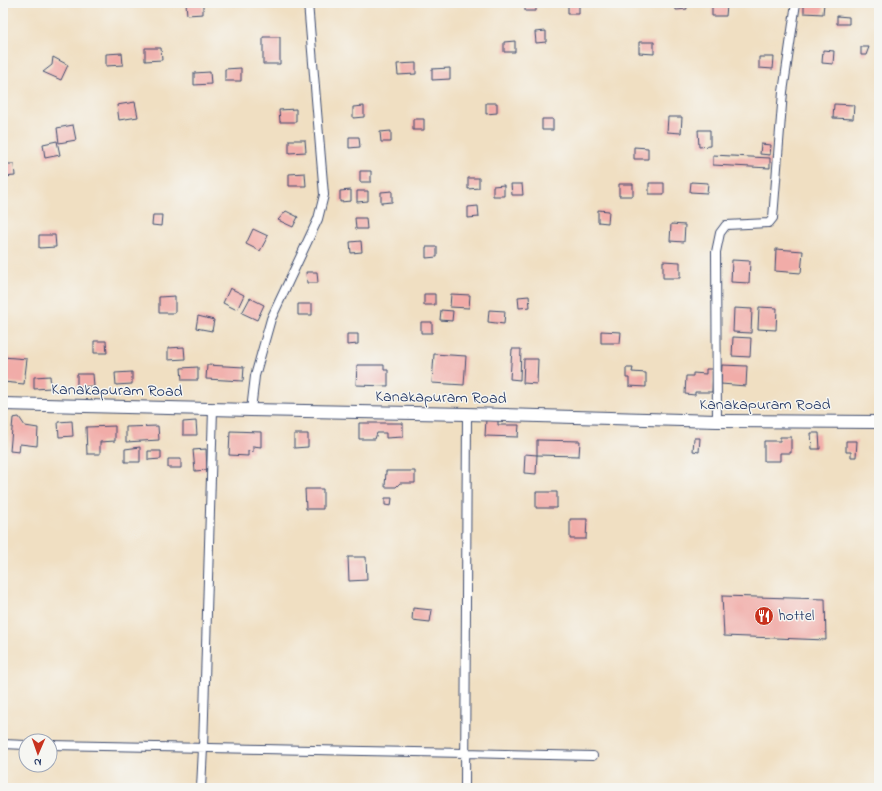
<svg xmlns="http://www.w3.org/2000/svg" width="882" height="791" font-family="'Indie Flower',sans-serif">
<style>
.building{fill:#f1aca8}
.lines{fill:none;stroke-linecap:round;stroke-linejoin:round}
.street-casing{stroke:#3b496d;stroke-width:10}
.secondary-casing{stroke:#3b496d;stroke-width:14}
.street{stroke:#fff;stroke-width:8}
.secondary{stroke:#fff;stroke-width:12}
.labels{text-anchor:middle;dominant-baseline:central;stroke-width:3;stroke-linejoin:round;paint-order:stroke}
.street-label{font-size:16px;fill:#1b2f5e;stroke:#f6f6f2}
.poi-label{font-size:16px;fill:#1b2f5e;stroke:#f6f6f2;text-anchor:start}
</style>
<rect width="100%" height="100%" fill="#f6f6f2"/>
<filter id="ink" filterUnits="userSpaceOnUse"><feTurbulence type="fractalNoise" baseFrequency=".025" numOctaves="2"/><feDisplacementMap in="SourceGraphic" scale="8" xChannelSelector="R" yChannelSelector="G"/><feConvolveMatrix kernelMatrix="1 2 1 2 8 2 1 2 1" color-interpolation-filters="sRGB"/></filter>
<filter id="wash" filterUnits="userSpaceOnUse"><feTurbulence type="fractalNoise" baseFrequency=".012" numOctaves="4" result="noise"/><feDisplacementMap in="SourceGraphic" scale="16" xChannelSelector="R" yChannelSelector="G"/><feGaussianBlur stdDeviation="0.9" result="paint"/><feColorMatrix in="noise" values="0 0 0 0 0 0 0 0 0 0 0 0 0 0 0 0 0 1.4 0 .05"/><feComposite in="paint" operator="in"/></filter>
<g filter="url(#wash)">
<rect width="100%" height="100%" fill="#f0dfc2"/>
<g id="blocks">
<path class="building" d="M186,3H203V14L187,15Z
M525,3H536V11H525Z
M579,3V14H568V4Z
M675,3H686L687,9L676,10Z
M804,3H824L823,14L804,13Z
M712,4L727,5L726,16H712Z
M837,16L849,17V24H837Z
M546,31V42L536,43L535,32Z
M263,37H280V64H263Z
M515,41V52H504V42Z
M639,42H654V54L639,53Z
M861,47H869L866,55H861Z
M145,48H161L162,60L145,61Z
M823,50L834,51L833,64L822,63Z
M122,53L123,65L106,66V54Z
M53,57L68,65L61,80L43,72L52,65Z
M759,57H774L773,69L759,68Z
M416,63V74L398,75L397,64Z
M241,68V81H225V69Z
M450,68V79L432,80V69Z
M210,72L211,84L194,85V73Z
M135,102L138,117L119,120L117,105Z
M486,103H497V113L486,114Z
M834,104L854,105L853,119L833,118Z
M364,106V117L353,118V107Z
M296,109V122H280L279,110Z
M668,117H682L681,133L667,132Z
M413,119H424V130H413Z
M542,119H553V130H542Z
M73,125L76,140L59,143L57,128Z
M698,130H710V146L699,147Z
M391,131V142H381L380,132Z
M349,137H359L360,147L349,148Z
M289,140H305L306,152L289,153Z
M57,141L60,155L45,158L43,144Z
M761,144L771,145L770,155L760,154Z
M634,147L648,148V159H634Z
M713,155L770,158V168L713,165Z
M3,164H14L15,176L3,177Z
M360,171H371V182H360Z
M305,173L306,186H289V174Z
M468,178H479V188L468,189Z
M691,182L708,183L707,193L690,192Z
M649,183H664V194H649Z
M511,184H522L523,195H512Z
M619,184H633V196H619Z
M504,185V196H493V186Z
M351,190V201L340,202V191Z
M357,191H368V201L357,202Z
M392,191V202L381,203V192Z
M478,206L479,217L468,218V207Z
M598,210L609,211L608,223L598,222Z
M286,211L298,217L293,227L278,220Z
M153,215H162L161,226L152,225Z
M355,218H366L367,229H356Z
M671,224L685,225L684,242L670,241Z
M253,229L268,236L260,251L246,244Z
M39,235H55L56,247L39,248Z
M361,241L362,252L351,253L350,242Z
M426,247H437V257L426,258Z
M776,249L803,251L801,273L775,271Z
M732,260L750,261L749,283L731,282Z
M663,261L680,262V278H663Z
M306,272H317L318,283H307Z
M230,288L244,295L237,310L223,303Z
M424,294H435V305H424Z
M451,294L470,295L469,308L450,307Z
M175,296V313H159V297Z
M529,296L530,307L519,308L518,297Z
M250,298L264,305L257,320L242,313Z
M298,304H312V315H298Z
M759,307L777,308L776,330L758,329Z
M734,308L752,309L751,333L733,332Z
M441,310L453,311L452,321L440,320Z
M489,310L505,311L504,324L488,322Z
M198,316L214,320L212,331L196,328Z
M421,322H432V333H421Z
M601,331L621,332L620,343H601Z
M347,334H358V344L347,345Z
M733,337L751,338L750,357L732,356Z
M94,341H106L107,353H94Z
M184,347L185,359L168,360V348Z
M512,349H521L520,380L510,379Z
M434,354L466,356L464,385L432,383Z
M3,357L27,359L24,384L3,382Z
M524,359H538L537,384L523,383Z
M207,365L244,367L243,381L206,379Z
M357,365H384V370H388V386L356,385Z
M722,365L747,366L746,386L721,384Z
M198,367V380H182L181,368Z
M626,368H633L632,372L646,373V387L629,386V378H626Z
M706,369H713L712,392H695V395L685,394L686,376H693V373L706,374Z
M132,372V384L116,385L115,373Z
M77,374H93L94,386L77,387Z
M50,376L51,388L34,389V377Z
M19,417L25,426L38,428L37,446L20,444L19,452L10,451L13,418Z
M486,419H498V425H519L518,437L485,436Z
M72,421L73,436L59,437L58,422Z
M196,421L197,435H183V422Z
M359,423H403V437L386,438V433H377L375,439H359Z
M115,426V441L100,442V454H87L86,427Z
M158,426L159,440L126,442V427Z
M230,431L261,432V447L253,446V452L248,451V456L229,455Z
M811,433H819L820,449H812Z
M294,434H308V447L294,448Z
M780,437H791V453H780V461H764V441H780Z
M694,438H700L699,452L693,451Z
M537,440L580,441L579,456L537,455L536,474L524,473L525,454L537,455Z
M846,441H857L856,457H851V452H846Z
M140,447V462H125V449Z
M206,449L207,470L195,471L193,450Z
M148,451H161V459L148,460Z
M168,459H181V468H168Z
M386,471H415V483H400L396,487H385Z
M305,489H323V509H306Z
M536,492H557V508H536Z
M385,498H392L391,506L385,505Z
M570,519H587L586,539H570Z
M348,557H366L367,580L349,581Z
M722,596L825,599L826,640L724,636Z
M413,608L432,610L430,622L412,620Z"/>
</g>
</g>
<g filter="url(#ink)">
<use href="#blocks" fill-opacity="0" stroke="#3b496d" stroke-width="1"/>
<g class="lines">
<defs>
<path id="street" d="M251,410L255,376L271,319L318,219L324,195L308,3
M717,421L716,252L720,233L726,225L769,223L773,218L783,92L796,3
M3,744L26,745
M50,745L465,753L593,756
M201,788L203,748L213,409
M465,788L467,414"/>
<path id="secondary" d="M3,404L251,410L467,414L717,421L879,422"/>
</defs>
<use href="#street" class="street-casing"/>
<use href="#secondary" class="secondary-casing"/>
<use href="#street" class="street"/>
<use href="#secondary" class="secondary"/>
</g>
</g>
<defs>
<symbol id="restaurant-disc" viewBox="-11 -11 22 22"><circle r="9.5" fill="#c8321e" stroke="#f6f6f2"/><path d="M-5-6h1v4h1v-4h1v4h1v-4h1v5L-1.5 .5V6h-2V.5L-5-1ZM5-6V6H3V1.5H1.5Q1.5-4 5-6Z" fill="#fff"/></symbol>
</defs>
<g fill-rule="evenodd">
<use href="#restaurant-disc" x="753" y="605" width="22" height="22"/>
</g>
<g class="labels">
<g class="street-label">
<text transform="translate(117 391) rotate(1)">Kanakapuram Road</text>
<text transform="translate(441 398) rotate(1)">Kanakapuram Road</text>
<text x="765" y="405">Kanakapuram Road</text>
</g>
<g class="poi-label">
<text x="778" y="616">hottel</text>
</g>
</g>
<rect width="882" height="791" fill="none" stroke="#f6f6f2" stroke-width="16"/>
<g transform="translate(38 753) rotate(182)"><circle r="19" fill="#f6f6f2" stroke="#9ea6b7"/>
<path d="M0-3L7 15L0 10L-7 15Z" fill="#c8321e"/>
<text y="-6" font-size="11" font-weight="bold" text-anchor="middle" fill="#1b2f5e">N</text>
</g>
</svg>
